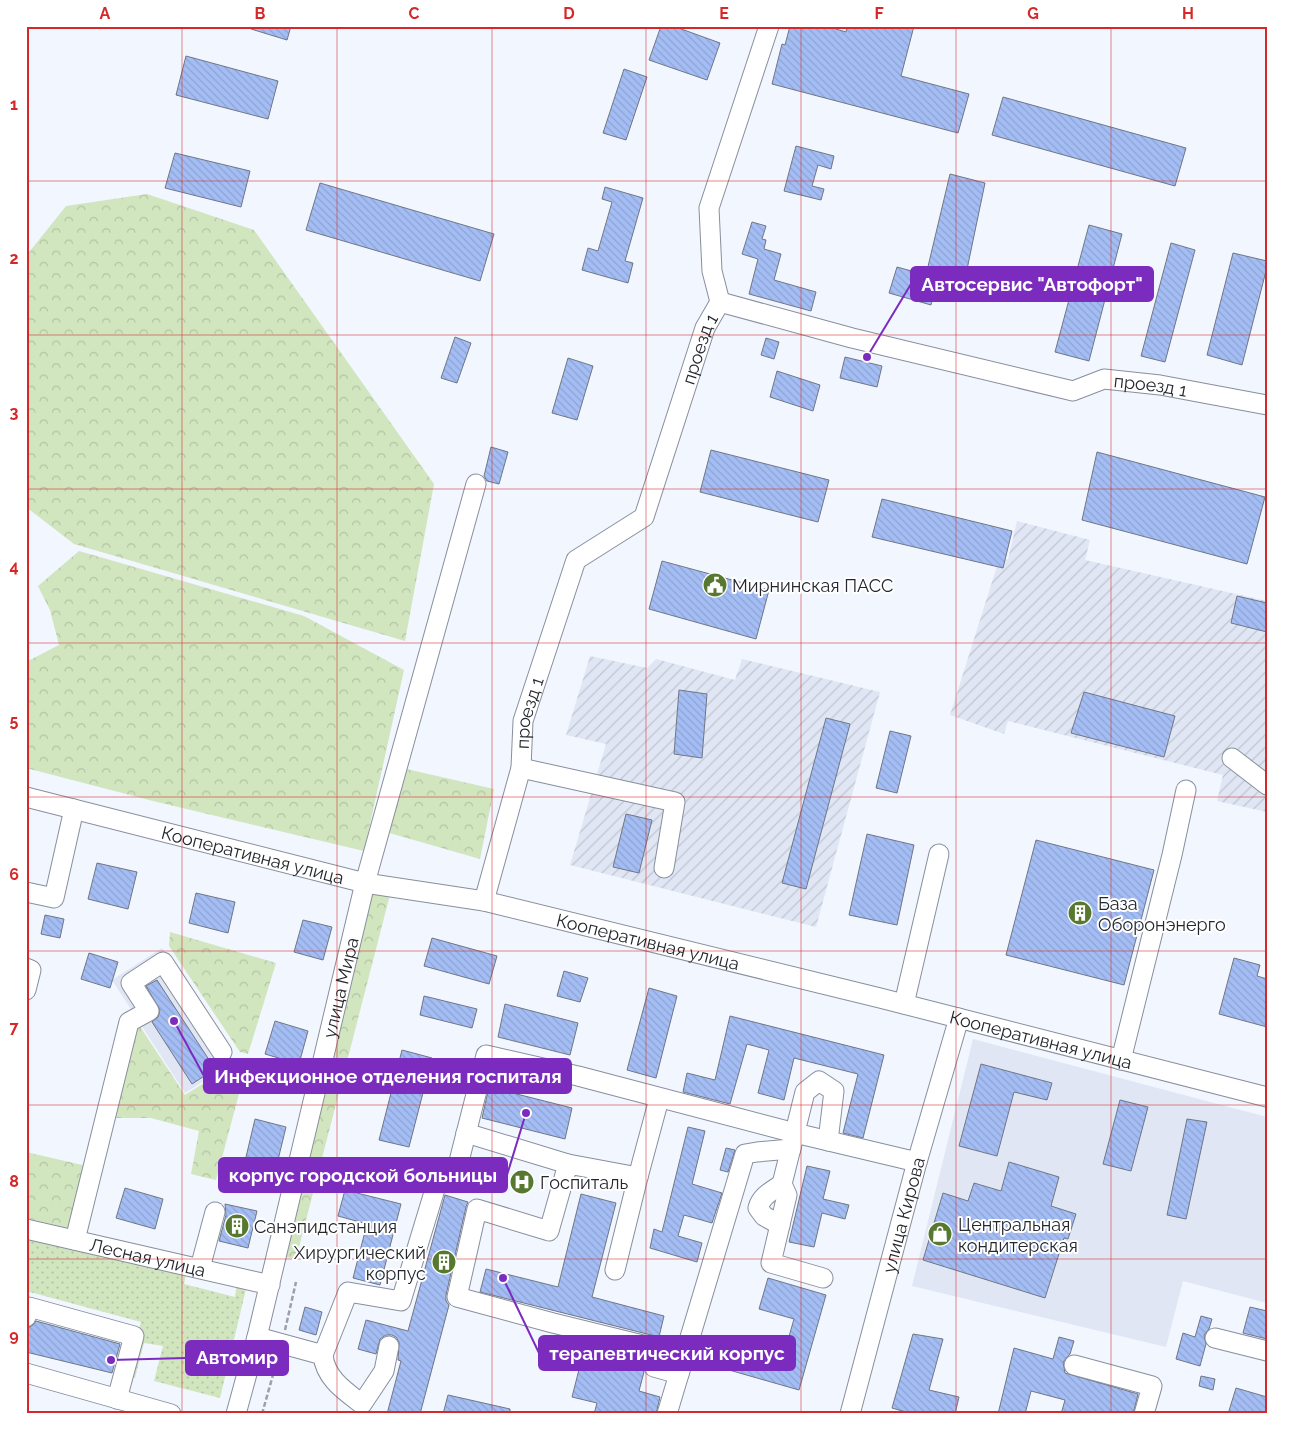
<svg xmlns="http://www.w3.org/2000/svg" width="1293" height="1440" font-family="Raleway,sans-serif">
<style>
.built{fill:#e0e6f4}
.industrial{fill:url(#industrial-furrows)}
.grass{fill:url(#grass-dots)}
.forest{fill:url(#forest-crowns)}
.building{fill:url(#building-back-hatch);stroke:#707684}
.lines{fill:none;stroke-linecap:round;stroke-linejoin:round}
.minor-casing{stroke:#888f9d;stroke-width:21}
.path{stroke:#9ca0a8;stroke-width:2.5;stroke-dasharray:5 2.5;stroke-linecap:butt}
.minor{stroke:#fff;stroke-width:19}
.grid{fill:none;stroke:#d62828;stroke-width:1;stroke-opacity:0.55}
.labels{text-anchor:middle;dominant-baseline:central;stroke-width:4;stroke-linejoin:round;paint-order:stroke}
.street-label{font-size:18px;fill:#24272d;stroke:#fff}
.poi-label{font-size:18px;fill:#24272d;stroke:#fff;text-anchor:start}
.leader{fill:none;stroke:#7b2cbf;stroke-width:2}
.callout-dot{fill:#7b2cbf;stroke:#fff;stroke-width:2}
.callout{fill:#7b2cbf;stroke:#7b2cbf;stroke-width:2}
.callout-label{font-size:19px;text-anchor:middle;font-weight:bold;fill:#fff}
.neatline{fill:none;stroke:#d62828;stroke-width:2}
.grid-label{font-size:16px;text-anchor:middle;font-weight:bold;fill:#d62828}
</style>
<defs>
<pattern id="industrial-furrows" width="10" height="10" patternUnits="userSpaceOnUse" patternTransform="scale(1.25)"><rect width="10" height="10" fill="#e0e6f4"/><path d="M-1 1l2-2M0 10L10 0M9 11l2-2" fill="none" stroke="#c0c5d2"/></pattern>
<pattern id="grass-dots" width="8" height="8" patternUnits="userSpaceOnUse" patternTransform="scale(1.25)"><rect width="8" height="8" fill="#d1e5bf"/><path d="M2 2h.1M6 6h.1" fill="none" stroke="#b3c4a4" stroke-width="1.8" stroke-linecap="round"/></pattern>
<pattern id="forest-crowns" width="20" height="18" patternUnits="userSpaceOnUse" patternTransform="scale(1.25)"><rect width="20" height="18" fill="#d1e5bf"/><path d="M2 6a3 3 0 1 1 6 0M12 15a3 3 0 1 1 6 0" fill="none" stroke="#b3c4a4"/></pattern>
<pattern id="building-back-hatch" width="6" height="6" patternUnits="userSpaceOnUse" patternTransform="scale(1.25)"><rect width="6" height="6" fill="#a4bef5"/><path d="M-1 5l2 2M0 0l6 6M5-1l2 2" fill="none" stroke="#8da3d2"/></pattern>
</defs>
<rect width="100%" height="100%" fill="#f1f6ff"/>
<path class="built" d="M162,948L235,1062L185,1093L112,980Z
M973,1039L1267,1117V1303L1183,1281L1166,1347L912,1286Z"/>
<path class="industrial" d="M1017,521L1090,540L1085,560L1267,601V812L1217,801L1223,775L1008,721L1004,734L950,715L997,566L1001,560L1008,559Z
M590,656L647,668L656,659L735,680L742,659L880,692L816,927L570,865L606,744L566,735Z"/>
<path class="grass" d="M26,1232L187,1269L184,1284L235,1297L237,1283L246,1289L220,1398L154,1381L163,1346L144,1343L135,1378L127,1376L141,1322L26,1291Z"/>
<path class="forest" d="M147,194L254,230L434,484L405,641L74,544L26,507V256L66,206Z
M79,551L304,616L404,670L364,851L153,801L26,768V662L59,645L50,610L38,586Z
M402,768L494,789L480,859L386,832Z
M375,882L392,887L296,1259L281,1256Z
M170,932L276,963L248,1054L240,1052L169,946Z
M134,1027L141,1028L185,1095L240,1060L247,1064L216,1180L191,1174L199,1131L151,1118H112Z
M26,1152L91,1167L76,1230L26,1218Z"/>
<path class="building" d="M251,26H291L287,40L251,29Z
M661,26H673L720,43L707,80L649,60Z
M790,26H826L846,32L847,26H914L901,76L969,94L958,133L772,84L782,44L785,45Z
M186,56L278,81L268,119L176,95Z
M624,69L647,77L626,140L603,133Z
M1003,97L1186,148L1175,186L992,135Z
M796,146L834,156L831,169L818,165L812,186L824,189L821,200L784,191Z
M175,153L250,171L241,207L165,188Z
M950,174L985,183L965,279L939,271L931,305L889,293L897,267L926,275Z
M320,183L494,234L480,281L306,230Z
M605,187L643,198L625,261L633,263L628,283L582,270L588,248L598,251L612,202L602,199Z
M752,222L766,226L762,239L766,240L764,249L781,254L774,280L816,292L811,311L749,294L758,259L742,254Z
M1089,225L1122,234L1089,361L1055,352Z
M1171,243L1195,250L1165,362L1141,356Z
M1233,253L1267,261V267L1242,365L1207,355Z
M455,337L471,343L457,383L441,378Z
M766,338L779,342L774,359L761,355Z
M845,357L882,366L877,387L840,378Z
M568,358L593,366L577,420L552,413Z
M777,371L820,385L813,411L770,397Z
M491,447L508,452L499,484L487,481L484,476Z
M711,450L829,480L818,522L700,492Z
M1097,452L1265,497L1247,564L1082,520Z
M882,499L1012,531L1003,568L872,537Z
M662,561L769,590L756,639L649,609Z
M1237,596L1267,603V632L1231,623Z
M679,690L707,694L702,758L674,754Z
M1084,692L1175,716L1164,757L1071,733Z
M826,718L850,724L806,889L782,883Z
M890,731L911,736L897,793L876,788Z
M626,814L652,820L639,873L613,867Z
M867,834L914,845L897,925L849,915Z
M1036,840L1154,870L1124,985L1006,955Z
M97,863L137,872L128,909L88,899Z
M196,893L235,902L228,933L189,923Z
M45,915L64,919L60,938L41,934Z
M303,920L332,927L323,960L294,952Z
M432,938L497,956L489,984L424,966Z
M89,953L118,962L110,988L81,979Z
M1234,958L1260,965L1257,976L1267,979V1027L1219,1014Z
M564,971L588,978L580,1002L557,996Z
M157,980L215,1069L192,1084L152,1022L158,1017L160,1010L146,986Z
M649,988L677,996L656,1078L627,1070Z
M424,996L477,1009L472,1028L420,1015Z
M505,1004L578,1023L570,1055L498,1037Z
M730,1016L884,1055L863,1138L843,1133L858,1074L794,1058L784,1100L758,1093L769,1050L747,1044L730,1104L683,1092L687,1073L715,1080Z
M275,1021L308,1031L299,1064L265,1054Z
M402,1050L432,1058L409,1147L379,1140Z
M981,1064L1052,1083L1047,1100L1014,1092L997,1156L959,1146Z
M489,1087L572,1108L565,1139L482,1118Z
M1120,1100L1148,1107L1131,1171L1103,1164Z
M255,1119L286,1127L277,1164L246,1157Z
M1187,1119L1207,1122L1186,1219L1167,1215Z
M688,1127L705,1131L692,1184L722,1193L712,1223L684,1215L678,1236L702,1243L697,1262L650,1248L654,1229L662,1232Z
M726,1148L735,1150L728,1172L720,1170Z
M1009,1162L1059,1177L1051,1206L1076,1214L1068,1239L1064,1238L1045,1298L923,1260L943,1193L968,1201L974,1183L1001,1191Z
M807,1166L830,1171L823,1199L849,1205L845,1219L822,1213L814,1247L789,1242Z
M125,1188L163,1199L155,1229L116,1218Z
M345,1190L401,1204L380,1285L353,1278L367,1224L338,1216Z
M581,1194L616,1203L592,1297L664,1316L659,1337L480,1292L486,1269L558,1287Z
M445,1195L468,1202L466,1207L446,1295V1301L449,1305L420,1414H387L401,1361L398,1360L399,1342L396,1337L392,1335H386L380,1339L376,1354L358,1349L366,1320L408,1331Z
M225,1204L257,1211L248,1248L219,1241L226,1215Z
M768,1278L826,1295L799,1390L715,1366L723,1337L784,1354L794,1319L759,1309Z
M305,1307L322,1312L316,1335L299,1330Z
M1250,1307L1267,1311V1339L1243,1333Z
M1201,1316L1212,1319L1209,1329L1204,1335L1206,1344L1200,1366L1176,1359L1183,1333L1195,1337Z
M36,1321L120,1344L112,1373L26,1352V1337L28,1328L33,1325Z
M913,1334L943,1339L929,1390L959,1397L955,1414H913L892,1408Z
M1059,1337L1074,1341L1070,1354L1063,1362L1065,1373L1138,1394L1133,1414H1061L1065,1400L1031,1391L1025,1414H998L1014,1348L1053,1359Z
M584,1350L643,1366L644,1372L639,1391L660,1397L656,1414H594L597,1403L572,1397Z
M1201,1376L1215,1379L1213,1390L1199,1386Z
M1236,1388L1267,1397V1414H1228Z
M448,1395L510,1409V1414H443Z"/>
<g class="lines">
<defs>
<g id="minor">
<path d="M720,302L712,271L709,208L769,26"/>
<path d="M1232,758L1267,785"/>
<path d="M521,768L675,802L664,868"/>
<path id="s1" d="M26,797L365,883L484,901L880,998L1267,1097"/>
<path d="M26,892L54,898L74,809"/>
<path id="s2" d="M484,901L521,768L523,721L576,560L644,517L705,328L720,302L852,338L1073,391L1104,379L1160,385L1267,405"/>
<path d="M26,968L31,970L26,990"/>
<path d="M904,1004L939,854"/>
<path d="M1121,1060L1172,855L1186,790"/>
<path d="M659,1099L638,1177L568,1164L549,1231L477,1209L457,1297L553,1323L659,1349L654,1367L679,1374"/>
<path d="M466,1133L568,1164"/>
<path d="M780,1225L764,1216L758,1208C761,1196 772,1191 782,1184"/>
<path id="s3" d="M26,1229L270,1285"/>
<path d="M75,1240L129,1022L149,1011L131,983L163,962L222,1052"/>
<path d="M200,1268L215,1212"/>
<path d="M615,1270L638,1177"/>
<path d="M823,1278L771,1263L787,1195L782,1184L805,1092L819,1081L834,1091L828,1141"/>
<path d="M26,1317L29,1307L134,1336L117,1399"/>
<path d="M257,1337L323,1355L348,1292L401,1301L439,1176L457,1169L486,1055L578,1076L795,1133L917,1162"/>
<path d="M1215,1338L1267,1351"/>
<path d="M323,1355C325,1378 345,1391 362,1404L384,1371L389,1346"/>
<path d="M1074,1365L1152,1386L1144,1414"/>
<path d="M26,1373L171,1414"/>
<path id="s4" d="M236,1414L257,1337L365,883L476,484"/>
<path d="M667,1414L745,1154L757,1152L791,1149"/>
<path id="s5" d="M850,1414L917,1162L959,1018"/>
</g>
</defs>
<use href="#minor" class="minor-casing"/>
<path class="path" d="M285,1330L296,1282
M262,1414L278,1357"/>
<use href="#minor" class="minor"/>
</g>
<path class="grid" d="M182,26V1414M337,26V1414M492,26V1414M646,26V1414M801,26V1414M956,26V1414M1111,26V1414M26,181H1267M26,335H1267M26,489H1267M26,643H1267M26,797H1267M26,951H1267M26,1105H1267M26,1259H1267"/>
<defs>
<symbol id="civic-disc" viewBox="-11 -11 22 22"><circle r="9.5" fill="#57782f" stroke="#fff"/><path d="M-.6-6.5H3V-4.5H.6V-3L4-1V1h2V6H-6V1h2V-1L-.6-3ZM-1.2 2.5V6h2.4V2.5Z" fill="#fff"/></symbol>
<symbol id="building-disc" viewBox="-11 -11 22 22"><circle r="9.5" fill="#57782f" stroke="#fff"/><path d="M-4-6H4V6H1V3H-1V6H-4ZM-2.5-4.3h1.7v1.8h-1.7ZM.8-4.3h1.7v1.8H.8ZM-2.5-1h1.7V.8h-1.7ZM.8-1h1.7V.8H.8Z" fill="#fff"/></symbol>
<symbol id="hospital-disc" viewBox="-11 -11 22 22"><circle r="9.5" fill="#57782f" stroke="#fff"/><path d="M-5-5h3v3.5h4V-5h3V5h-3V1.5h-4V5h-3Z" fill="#fff"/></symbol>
<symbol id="shop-disc" viewBox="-11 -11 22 22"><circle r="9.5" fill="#57782f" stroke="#fff"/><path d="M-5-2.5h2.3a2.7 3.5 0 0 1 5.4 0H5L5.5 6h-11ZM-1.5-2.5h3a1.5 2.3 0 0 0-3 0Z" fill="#fff"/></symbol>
</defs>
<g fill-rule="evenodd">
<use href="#civic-disc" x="701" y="571" width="28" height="28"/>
<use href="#building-disc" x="1066" y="899" width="28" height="28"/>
<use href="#hospital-disc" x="508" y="1168" width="28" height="28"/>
<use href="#building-disc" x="223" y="1212" width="28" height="28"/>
<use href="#shop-disc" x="926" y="1220" width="28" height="28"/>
<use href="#building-disc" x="430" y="1248" width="28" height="28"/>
</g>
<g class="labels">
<g class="street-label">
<text stroke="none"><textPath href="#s2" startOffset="612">проезд 1</textPath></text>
<text stroke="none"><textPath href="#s2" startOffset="1108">проезд 1</textPath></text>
<text stroke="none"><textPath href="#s2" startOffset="194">проезд 1</textPath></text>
<text stroke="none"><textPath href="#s1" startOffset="234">Кооперативная улица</textPath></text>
<text stroke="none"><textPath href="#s1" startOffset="639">Кооперативная улица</textPath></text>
<text stroke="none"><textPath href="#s4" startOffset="439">улица Мира</textPath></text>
<text stroke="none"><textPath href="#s1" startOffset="1044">Кооперативная улица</textPath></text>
<text stroke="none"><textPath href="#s5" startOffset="206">улица Кирова</textPath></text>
<text stroke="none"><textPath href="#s3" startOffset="125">Лесная улица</textPath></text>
</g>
<g class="poi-label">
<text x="732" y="585">Мирнинская ПАСС</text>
<text x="1098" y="903">База<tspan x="1098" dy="21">Оборонэнерго</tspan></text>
<text x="540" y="1182">Госпиталь</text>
<text x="958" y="1224">Центральная<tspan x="958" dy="21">кондитерская</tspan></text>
<text x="254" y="1226">Санэпидстанция</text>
<text x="426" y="1252" text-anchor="end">Хирургический<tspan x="426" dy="21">корпус</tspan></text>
</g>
</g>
<path class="leader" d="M867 357L911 284M174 1021L204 1076M526 1113L507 1175M503 1278L539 1353M111 1360L186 1358"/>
<g class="callout-dot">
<circle cx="867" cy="357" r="5"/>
<circle cx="174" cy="1021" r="5"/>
<circle cx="526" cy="1113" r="5"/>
<circle cx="503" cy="1278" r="5"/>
<circle cx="111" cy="1360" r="5"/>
</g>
<g class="callout">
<rect x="911" y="267" width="242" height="34" rx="5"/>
<rect x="204" y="1059" width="367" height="34" rx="5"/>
<rect x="219" y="1158" width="288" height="34" rx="5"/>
<rect x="539" y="1336" width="256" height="34" rx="5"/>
<rect x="186" y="1341" width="102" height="34" rx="5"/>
</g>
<g class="callout-label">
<text x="1032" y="291">Автосервис "Автофорт"</text>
<text x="388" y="1083">Инфекционное отделения госпиталя</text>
<text x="363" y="1182">корпус городской больницы</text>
<text x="667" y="1360">терапевтический корпус</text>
<text x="237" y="1364">Автомир</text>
</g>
<rect width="1293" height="1440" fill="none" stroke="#ffffff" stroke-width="55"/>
<rect x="28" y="28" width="1238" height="1384" class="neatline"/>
<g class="grid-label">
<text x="105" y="19">A</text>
<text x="260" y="19">B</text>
<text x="414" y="19">C</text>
<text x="569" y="19">D</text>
<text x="724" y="19">E</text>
<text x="879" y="19">F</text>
<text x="1033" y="19">G</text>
<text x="1188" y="19">H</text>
<text x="14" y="110">1</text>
<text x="14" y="264">2</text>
<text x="14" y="418">3</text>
<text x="14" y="572">4</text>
<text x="14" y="726">5</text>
<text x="14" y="880">6</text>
<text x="14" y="1033">7</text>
<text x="14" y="1187">8</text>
<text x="14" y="1341">9</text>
</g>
</svg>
